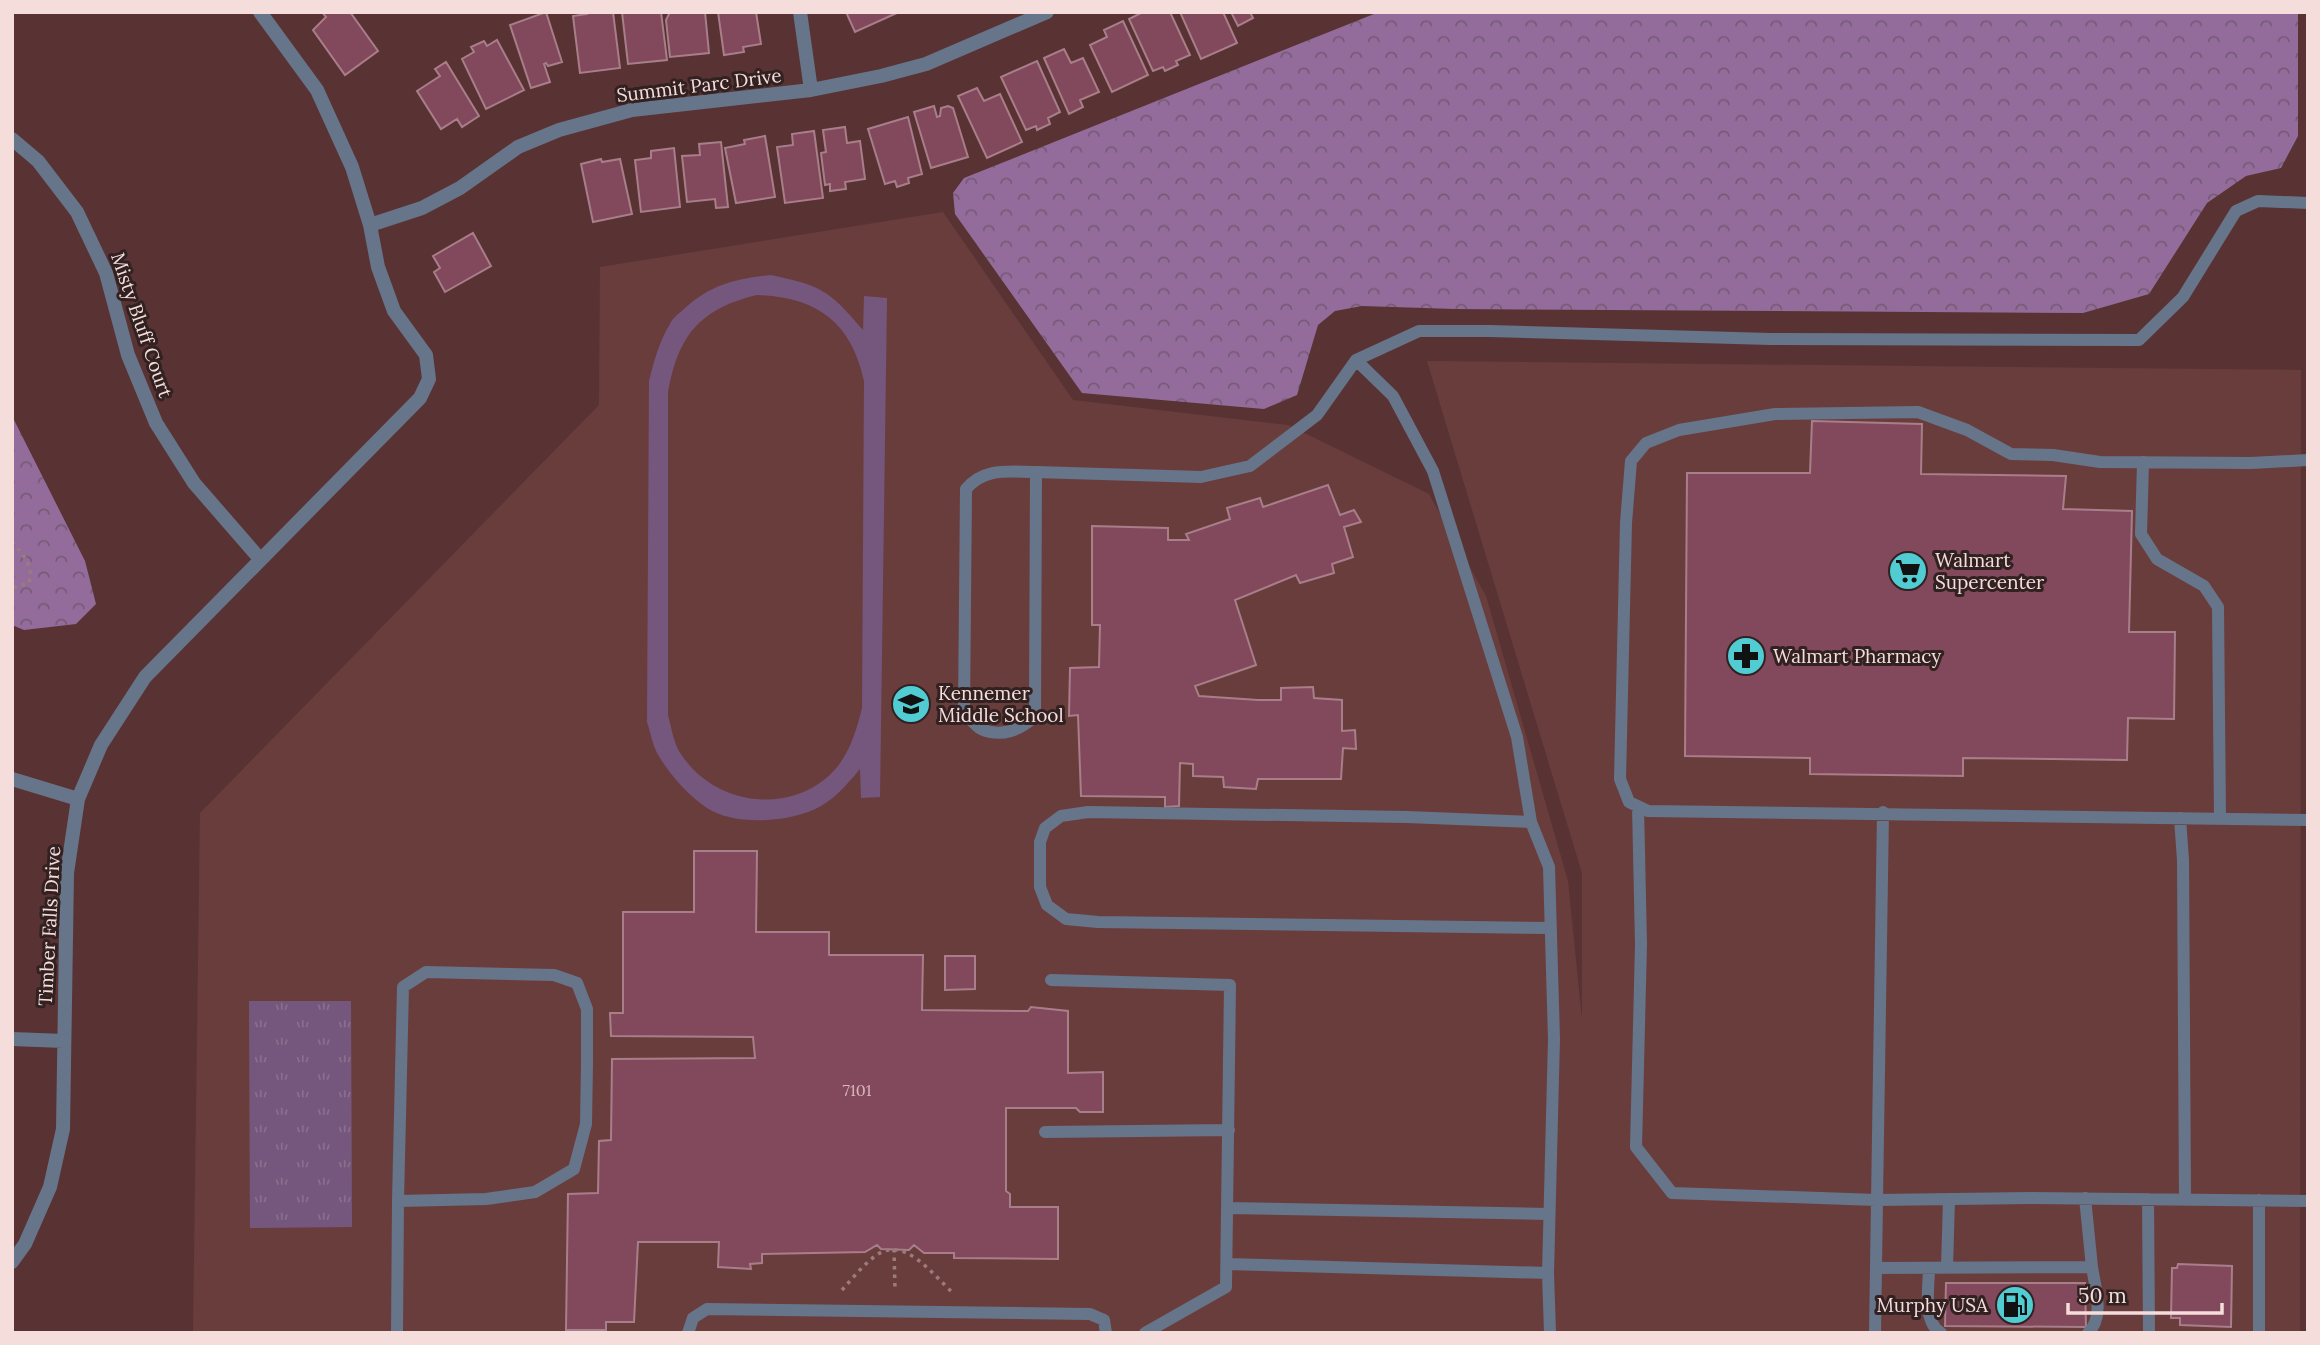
<svg xmlns="http://www.w3.org/2000/svg" width="2320" height="1345" font-family="Lora,serif">
<style>
.built{fill:#6a3d3d}
.grass{fill:#75567c;fill-rule:evenodd}
.forest{fill:url(#forest-crowns)}
.park{fill:url(#park-tufts)}
.building{fill:#82485b;stroke:#a87e8a;stroke-width:2}
.lines{fill:none;stroke-linecap:round;stroke-linejoin:round}
.path{stroke:#9c7c7b;stroke-width:3.5;stroke-dasharray:3.5 5;stroke-linecap:butt}
.lane{stroke:#67758a;stroke-width:12}
.street{stroke:#67758a;stroke-width:14}
.labels{text-anchor:middle;dominant-baseline:central;stroke-width:6;stroke-linejoin:round;paint-order:stroke}
.number-label{font-size:16px;fill:#d8b8bc}
.street-label{font-size:19px;fill:#f5dddc;stroke:#322121}
.poi-label{font-size:19px;fill:#f5dddc;stroke:#322121;text-anchor:start}
</style>
<defs>
<pattern id="forest-crowns" width="20" height="18" patternUnits="userSpaceOnUse" patternTransform="scale(1.75)"><rect width="20" height="18" fill="#936c9b"/><path d="M2 6a3 3 0 1 1 6 0M12 15a3 3 0 1 1 6 0" fill="none" stroke="#765b77"/></pattern>
<pattern id="park-tufts" width="24" height="20" patternUnits="userSpaceOnUse" patternTransform="scale(1.75)"><rect width="24" height="20" fill="#75567c"/><path d="M3 7l-1-3M5 7V3M7 7l1-3M15 17l-1-3M17 17v-4M19 17l1-3" fill="none" stroke="#896e8e"/></pattern>
</defs>
<rect width="100%" height="100%" fill="#593333"/>
<path class="built" d="M943,212L1073,400L1288,425L1429,494L1486,596L1568,881L1582,1020V873L1427,361L2301,370L2300,1333H193L200,813L599,405L600,267Z"/>
<path class="grass" d="M771,275C822,286 829,290 863,330L864,296L887,298L880,797L861,798L860,769C849,782 837,797 821,806C793,822 736,827 707,808C689,796 671,776 660,758C653,748 651,734 647,722L649,381C654,361 659,342 670,324C673,317 680,313 685,308C712,284 736,279 771,275ZM757,295C816,297 851,321 864,381L862,708C856,733 847,762 825,779C779,816 709,801 679,751C673,740 671,726 668,715V393C678,336 699,309 757,295Z"/>
<path class="forest" d="M1379,12H2298V136L2281,168L2246,176L2207,203L2149,294L2083,313L1455,309L1362,306L1335,311L1318,325L1297,395L1264,409L1082,393L955,214L953,193L964,178Z
M12,416L85,561L96,604L76,624L24,630L12,625Z"/>
<path class="park" d="M249,1001H351L352,1227L250,1228Z"/>
<path class="building" d="M322,12H350L378,51L345,75L313,30L326,17Z
M546,12L562,62L548,66L546,63L544,64L550,82L531,88L510,25Z
M586,12H613L620,68L580,73L573,16L587,14Z
M622,12H661L667,60L628,64Z
M670,12H705L709,53L670,57L666,20Z
M718,12H756L761,44L743,47L744,52L724,55Z
M846,12H899L855,32Z
M1143,12H1170L1190,55L1176,61L1178,65L1165,71L1163,67L1153,71L1129,19Z
M1180,12H1223L1237,43L1201,59Z
M1231,12H1250L1253,18L1238,26Z
M1123,21L1148,75L1112,92L1090,45L1107,37L1104,30Z
M497,40L524,90L486,109L462,59L474,52L471,47L484,41L487,46Z
M1064,49L1071,63L1083,58L1099,92L1080,100L1083,107L1069,114L1044,58Z
M1037,61L1060,112L1048,118L1050,124L1037,130L1036,126L1026,130L1001,77Z
M446,62L479,116L462,127L457,119L441,129L417,91L440,76L435,69Z
M977,88L984,101L1000,94L1022,142L987,158L958,96Z
M934,106L937,117L940,116L941,108L948,106L953,108L968,157L931,168L914,112Z
M908,117L922,174L908,178L909,183L897,187L895,181L885,184L868,129Z
M845,127L847,143L860,141L865,179L845,182L846,189L830,191V184L825,185L821,153L826,152L823,130Z
M814,131L823,198L785,203L777,147L793,145L792,134Z
M765,136L775,197L736,203L725,148L745,144L744,140Z
M721,142L728,207L716,208L715,199L687,202L682,156L700,155L699,144Z
M674,148L680,207L641,212L635,160L651,158V151Z
M601,159L602,162L620,159L632,214L593,222L581,164Z
M473,233L491,266L445,292L434,272L440,268L433,256Z
M1812,421L1922,424L1921,474L2066,476L2063,509L2132,511L2129,632H2175L2174,719L2128,718L2127,760L1963,758V776L1810,774V758L1685,756L1687,473H1810Z
M1328,485L1340,515L1354,510L1361,522L1344,527L1353,557L1332,564L1334,573L1300,583L1296,575L1235,600L1256,665L1195,686L1199,696L1258,700H1281V688L1313,687L1314,698L1342,700V731L1355,730L1356,749L1343,748L1341,779H1258L1256,789L1224,787L1223,777L1193,776V764L1180,763L1179,806L1165,807V797L1081,796L1078,715L1069,716L1070,668L1099,667L1100,625H1092V526L1168,528V540H1189L1186,534L1230,519L1227,508L1260,498L1263,507Z
M694,851H757L756,932H829V955H923L922,1010L1028,1011L1031,1007L1068,1011V1073L1103,1072V1112H1080L1076,1108H1006V1191L1010,1194V1207H1058V1259L954,1258V1253H924L914,1245L909,1250L881,1249L877,1245L865,1252L762,1254V1263L750,1264L751,1269L718,1267L719,1242H638L634,1322H606V1330H566L568,1194L598,1193L599,1141L611,1140L612,1059L755,1058L753,1037L611,1036L610,1013H623V912H694Z
M945,956H975V989L945,990Z
M2178,1264L2232,1266L2231,1327L2180,1325V1318H2171L2172,1268H2177Z
M1946,1283H2085L2086,1327L1945,1326Z"/>
<g class="lines">
<path class="path" d="M12,542C23,554 34,566 29,583L12,588
M894,1249L895,1290
M842,1290C852,1279 862,1266 874,1257C903,1233 932,1274 952,1292"/>
<path class="lane" d="M1356,360L1419,331H1490L1770,339L2139,340L2183,297L2236,211L2258,201L2308,203
M2308,460L2251,463L2100,462L2053,455L2011,454L1967,430L1918,412L1775,414L1679,430L1646,443L1631,461L1626,523L1620,779L1629,802L1648,811L2308,820
M2143,462L2141,534L2157,559L2204,586L2218,607L2220,818
M1036,472C1009,472 985,467 966,489L964,712C969,717 975,726 981,729C1001,738 1021,730 1035,716L1036,472L1201,477L1250,466L1317,415L1356,360L1393,396L1433,471L1517,737L1531,822
M1638,806L1641,944L1636,1147L1672,1193L1877,1200L1883,812
M2180,818L2183,860L2185,1199
M1051,980L1230,985L1226,1287L1145,1333
M1045,1132L1229,1130
M2085,1198L2092,1267
M2148,1199L2149,1333
M2259,1200V1333
M1228,1208L1549,1214
M1227,1264L1548,1273L1554,1039L1549,867L1531,822L1407,817L1088,812L1061,816L1045,828L1040,842V887L1047,905L1066,919L1098,922L1551,928
M1876,1268L2092,1267C2095,1287 2105,1317 2088,1333
M1929,1268C1929,1287 1922,1322 1941,1333
M1947,1268L1949,1199
M1548,1273L1550,1333
M397,1333L398,1201L403,987L426,972L554,975L577,983L587,1009V1064L586,1124L574,1169L535,1192L486,1199L398,1201
M688,1333L693,1318L707,1309L1090,1314L1104,1320L1106,1333
M1875,1333L1877,1200L2030,1198L2308,1201"/>
<path class="street" d="M800,12L811,90
M12,139L38,161L77,212L106,273L128,355L156,423L194,483L260,559
M370,225L422,208L460,188L518,147L559,130L632,110L811,90L881,76L926,64L1047,12
M12,779L78,799
M12,1039L64,1041
M12,1262L25,1244L50,1187L63,1129L67,873L78,799L101,745L145,677L420,398L429,379L426,355L394,311L378,267L370,225L352,167L317,90L260,12"/>
</g>
<defs>
<symbol id="supermarket-disc" viewBox="-11 -11 22 22"><circle r="9.5" fill="#51ccd3" stroke="#322121"/><path d="M-6-5.5h2.5l.6 2H6L4.5 2H-2.5L-4.4-4H-6ZM-1.5 3.2a1.3 1.3 0 1 0 .1 0ZM3 3.2a1.3 1.3 0 1 0 .1 0Z" fill="#111"/></symbol>
<symbol id="pharmacy-disc" viewBox="-11 -11 22 22"><circle r="9.5" fill="#51ccd3" stroke="#322121"/><path d="M-2-6h4v4h4v4h-4v4h-4v-4h-4v-4h4Z" fill="#111"/></symbol>
<symbol id="school-disc" viewBox="-11 -11 22 22"><circle r="9.5" fill="#51ccd3" stroke="#322121"/><path d="M0-5L7-2L0 1L-7-2ZM-4 1L0 2.5L4 1V4Q0 6-4 4Z" fill="#111"/></symbol>
<symbol id="fuel-disc" viewBox="-11 -11 22 22"><circle r="9.5" fill="#51ccd3" stroke="#322121"/><path d="M-5.5-6h7V0h2V4h1.3V-2.5L3-4.5l.8-.8L6-3V5H2.5V1h-1V6h-7ZM-4.2-4.7v3.2H.2V-4.7Z" fill="#111"/></symbol>
</defs>
<g fill-rule="evenodd">
<use href="#supermarket-disc" x="1886" y="549" width="44" height="44"/>
<use href="#pharmacy-disc" x="1724" y="634" width="44" height="44"/>
<use href="#school-disc" x="889" y="682" width="44" height="44"/>
<use href="#fuel-disc" x="1993" y="1283" width="44" height="44"/>
</g>
<g class="labels">
<g class="number-label">
<text x="857" y="1090">7101</text>
</g>
<g class="street-label">
<text transform="translate(699 85) rotate(-7)">Summit Parc Drive</text>
<text transform="translate(142 325) rotate(71)">Misty Bluff Court</text>
<text transform="translate(49 926) rotate(-87)">Timber Falls Drive</text>
</g>
<g class="poi-label">
<text x="1935" y="560">Walmart<tspan x="1935" dy="22">Supercenter</tspan></text>
<text x="1773" y="656">Walmart Pharmacy</text>
<text x="938" y="693">Kennemer<tspan x="938" dy="22">Middle School</tspan></text>
<text x="1988" y="1305" text-anchor="end">Murphy USA</text>
</g>
</g>
<rect width="2320" height="1345" fill="none" stroke="#f5dddc" stroke-width="28"/>
<path d="M2068 1303v10h154v-10" fill="none" stroke="#f5dddc" stroke-width="3.5"/>
<text x="2078" y="1303" font-size="21" fill="#f5dddc" stroke="#322121" stroke-width="5" paint-order="stroke">50 m</text>
</svg>
